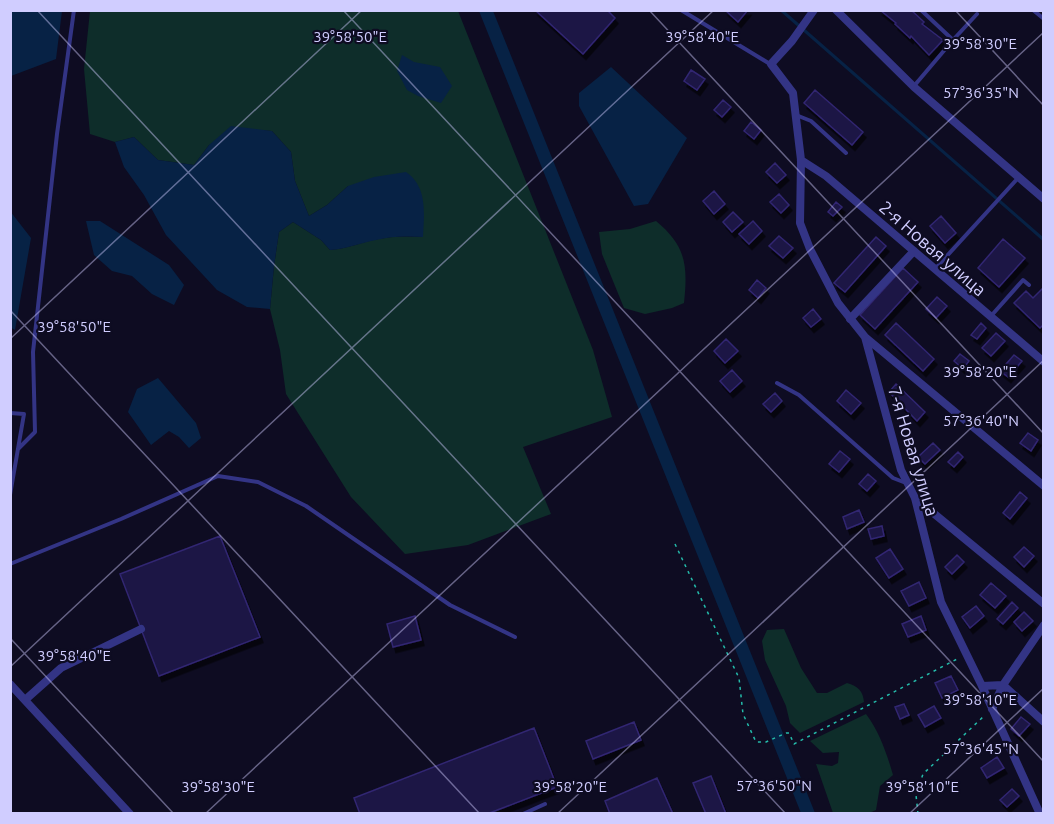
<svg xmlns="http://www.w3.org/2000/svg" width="1054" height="824" font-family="Ubuntu,sans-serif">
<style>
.green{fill:#0e2d2a}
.water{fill:#072245}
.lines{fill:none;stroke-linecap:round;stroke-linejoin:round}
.stream{stroke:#072245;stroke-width:3}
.building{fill:#1d1645;stroke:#312672;stroke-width:1.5;filter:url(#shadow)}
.path{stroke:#24bbaa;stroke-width:1.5;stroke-dasharray:3 4.5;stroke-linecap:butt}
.service{stroke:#333485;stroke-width:4}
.minor{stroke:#333485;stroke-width:8}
.ticks{fill:none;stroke:#d0cdff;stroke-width:1.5;stroke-opacity:0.45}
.labels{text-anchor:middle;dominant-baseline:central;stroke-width:4.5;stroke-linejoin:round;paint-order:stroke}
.street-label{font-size:18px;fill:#d0cdff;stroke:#0e0c22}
.ticks-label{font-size:15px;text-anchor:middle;fill:#d0cdff;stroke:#0e0c22;stroke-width:4.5;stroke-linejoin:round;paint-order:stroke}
</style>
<defs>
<filter id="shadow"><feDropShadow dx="3" dy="5.5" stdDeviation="0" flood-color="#0009"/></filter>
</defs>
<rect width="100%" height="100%" fill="#0e0c22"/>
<path class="green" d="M90,11H458L593,350L612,417L523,447L551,514L468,545L405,554L351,497L286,394L280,350L270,309L274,266L279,232L293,222L321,240L330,250C347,249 362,242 378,239C393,236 408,236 423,237L348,186L327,205L309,216L295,181L291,152L272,131L256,130L209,145L194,165L158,160L134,137L115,142L90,134L84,69Z
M656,221C686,246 688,265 684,303L672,308L645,314L624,308L602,254L599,232L630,229Z
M784,629L801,668L817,693H827L847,683C858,686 863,691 864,702L800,733L790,723L786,706L765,660L762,641L767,630Z
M866,714C879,731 887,754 893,775L880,786L876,810L869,813H833L816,764L832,766L838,763L839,752L823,753L810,741Z"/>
<path class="water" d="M11,10L62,11L56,59L11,76Z
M479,11H493L815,813H801Z
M402,55L414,62L440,67L452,86L441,103L418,96L407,90L397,71Z
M611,67L687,138L648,204L634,206L579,106V93Z
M231,126L272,131L291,152L295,181L309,216L327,205L348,186L374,177L406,172C428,187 424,214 423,237C407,236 391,236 376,240C360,243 346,249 330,250L321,240L293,222L279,232L274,266L270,309L247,307L217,290L166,235L144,195L124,167L115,142L134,137L158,160L194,165L209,145Z
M10,211L31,238L15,330L10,327Z
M86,221H100L169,265L184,285L174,305L152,294L132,276L112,271L94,255Z
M158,378L196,423L201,438L189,448L179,437L169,431L151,445L128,412L137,389Z"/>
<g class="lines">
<path class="stream" d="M781,10L1044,240"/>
</g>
<path class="building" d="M535,10H607L615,18L583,54Z
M725,10H748L738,22Z
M880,10H911L924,22L922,24L943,40L929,55L911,36L910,38L895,24L896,23Z
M691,70L705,79L697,90L684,81Z
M815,90L863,132L852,145L804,103Z
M723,100L731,107L722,117L714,110Z
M751,122L761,130L754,139L744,131Z
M775,163L786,175L777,183L766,172Z
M714,191L725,204L714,214L703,201Z
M779,194L789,205L781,213L770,202Z
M836,202L842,207L833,216L828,212Z
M733,212L743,222L732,232L723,222Z
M941,216L956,233L945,243L930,226Z
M753,221L762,231L749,244L739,234Z
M779,236L793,248L783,258L769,246Z
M876,237L886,246L845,292L834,283Z
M1003,239L1025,258L999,287L978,268Z
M903,268L918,282L875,329L860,315Z
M757,280L766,288L758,298L749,290Z
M1044,287V324L1040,328L1014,303L1026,291L1033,298Z
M937,297L947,306L936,318L926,309Z
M813,309L821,319L811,327L803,318Z
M896,323L934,359L923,371L885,335Z
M981,323L986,328L977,339L971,335Z
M996,333L1005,341L991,356L982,348Z
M726,339L738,351L725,363L714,351Z
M960,354L969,361L963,369L954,361Z
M1014,355L1022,361L1008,377L1000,371Z
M732,370L742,381L730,392L720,381Z
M896,384L925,412L917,421L889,392Z
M846,390L861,403L851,414L837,401Z
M775,393L782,401L771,412L763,404Z
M1028,433L1038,440L1031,451L1020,443Z
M933,443L940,450L925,464L918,457Z
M840,451L850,459L839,472L829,464Z
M958,452L963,457L954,467L948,462Z
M868,474L876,481L867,491L859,484Z
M1020,492L1027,498L1010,519L1003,513Z
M859,510L864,522L847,529L843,517Z
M882,526L884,536L871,539L868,529Z
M220,536L260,637L159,676L120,574Z
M1024,547L1034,556L1024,567L1014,557Z
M890,549L903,569L889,578L876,558Z
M957,555L964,562L952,574L945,567Z
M919,582L926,598L909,606L901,591Z
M991,583L1006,596L995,608L980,595Z
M1012,602L1018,608L1003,624L997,619Z
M976,606L984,616L970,628L962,617Z
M1024,612L1033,621L1022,631L1014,622Z
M415,616L421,640L393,647L387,624Z
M921,616L926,630L908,637L902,624Z
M951,676L958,690L942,698L935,683Z
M904,704L909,715L900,719L895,707Z
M934,706L941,718L925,727L918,715Z
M1021,717L1030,724L1019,736L1011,729Z
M634,722L641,740L593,759L586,741Z
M534,728L557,787L487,814H360L354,798Z
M997,757L1004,768L987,778L981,768Z
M711,776L726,814H706L693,783Z
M657,778L673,814H610L605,801Z
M1012,789L1019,796L1007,807L1000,800Z"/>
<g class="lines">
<path class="path" d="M675,544L739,678L743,714L756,742H766L786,733H789L794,744L959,658
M918,814L916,795L923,774L984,716"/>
<path class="service" d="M681,10L770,64
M1033,10L1044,19
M953,40L977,14
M914,86L953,40L921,10
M796,115L811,121L846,153
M935,269L1018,178
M991,316L1023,280L1029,285
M777,383L799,395L893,478L906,483
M10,413L24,414L10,495
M18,449L35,432L33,352L57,134L74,10
M10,564L121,519L218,476L258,482L306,506L450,605L515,637
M523,814L545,804"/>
<path class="minor" d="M814,10L792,41L771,64L793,93L801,160L800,223L810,249L838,303L865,337L901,470L915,498L941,602L982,686L1040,814
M836,10L914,87L1044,199
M801,160L826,176L1044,362
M850,319L914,251
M865,337L1044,486
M915,498L1044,604
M10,684L130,814
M982,686L1003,685L1044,722
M25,700L61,668L141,629
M992,709L1003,685L1044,625"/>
</g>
<path class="ticks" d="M37,10L786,814M343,10L1044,762M649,10L1044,434M955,10L1044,106M10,310L480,814M10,339L362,10M10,638L174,814M10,667L714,10M205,814L1044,32M557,814L1044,360M909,814L1044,688"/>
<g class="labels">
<g class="street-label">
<text transform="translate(933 248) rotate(41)">2-я Новая улица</text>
<text transform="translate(914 451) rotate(73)">7-я Новая улица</text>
</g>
</g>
<g class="ticks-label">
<text x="350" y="42">39°58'50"E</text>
<text x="702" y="42">39°58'40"E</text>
<text x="980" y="49">39°58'30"E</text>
<text x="981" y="98">57°36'35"N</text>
<text x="74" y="332">39°58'50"E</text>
<text x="980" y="377">39°58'20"E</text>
<text x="981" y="426">57°36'40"N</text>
<text x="74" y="661">39°58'40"E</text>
<text x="980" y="705">39°58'10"E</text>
<text x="981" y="754">57°36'45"N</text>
<text x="774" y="791">57°36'50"N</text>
<text x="218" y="792">39°58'30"E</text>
<text x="570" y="792">39°58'20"E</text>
<text x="922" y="792">39°58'10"E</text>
</g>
<rect width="1054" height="824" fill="none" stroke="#d0cdff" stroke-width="24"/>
</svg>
